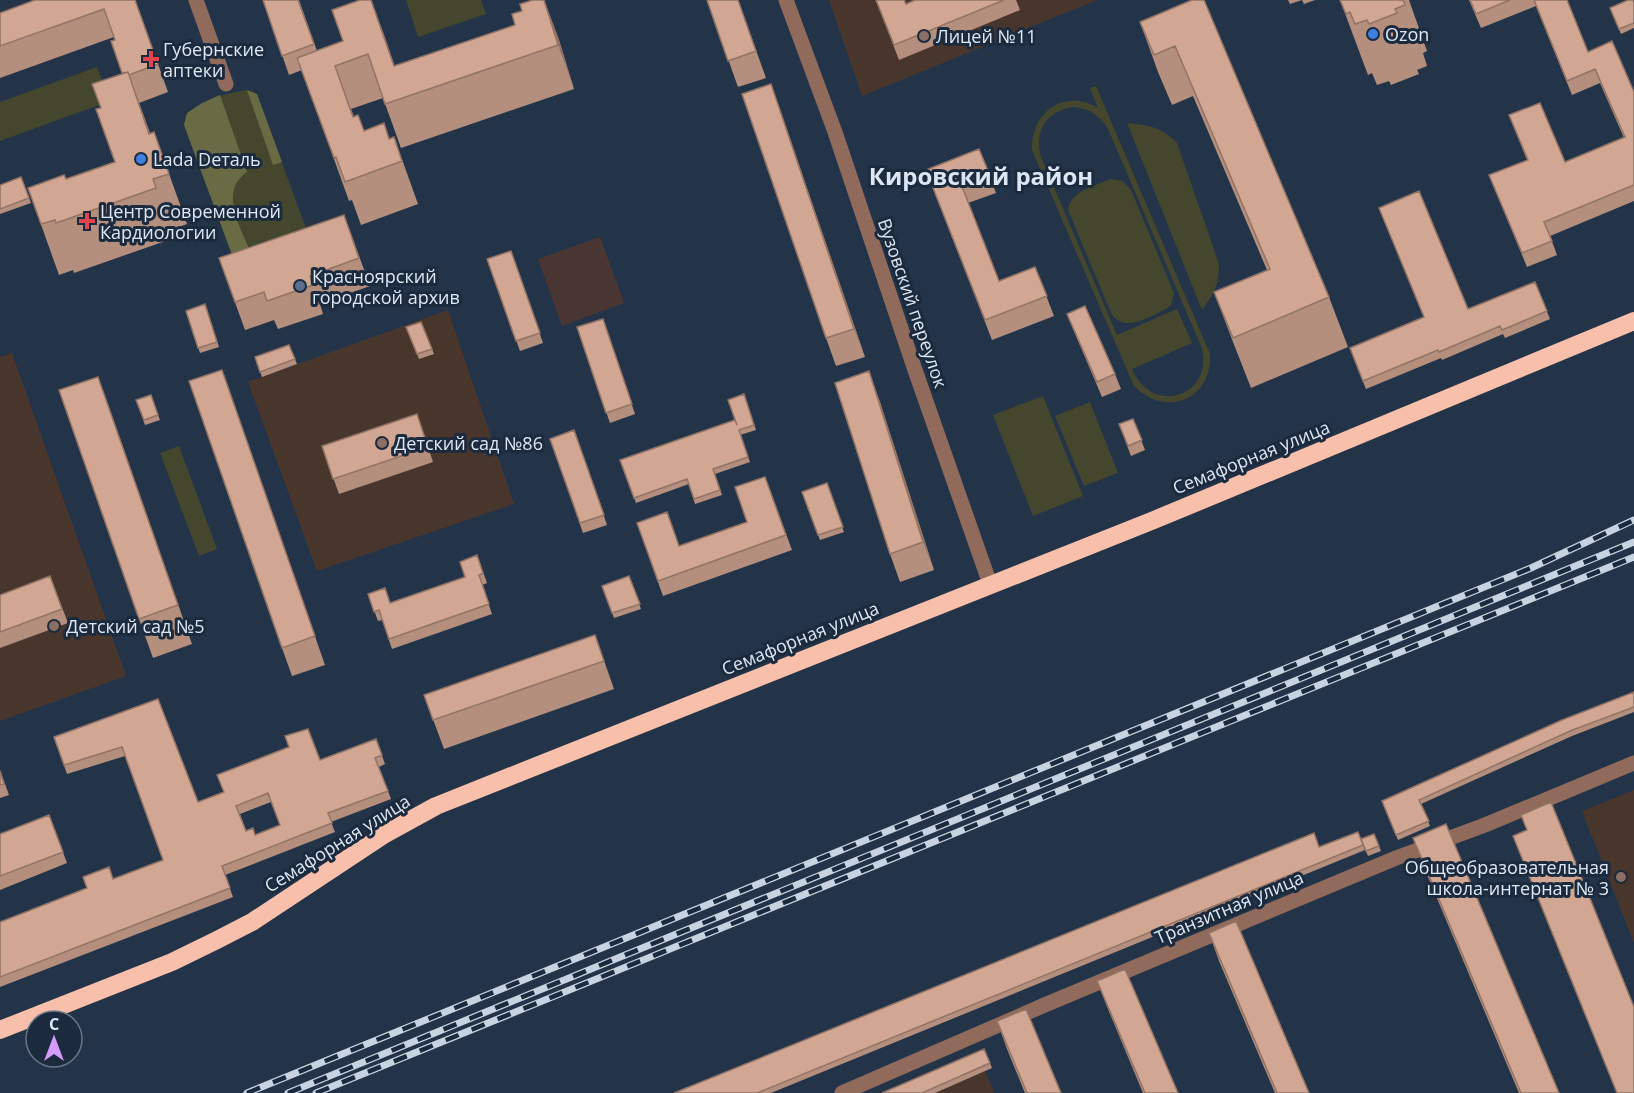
<svg xmlns="http://www.w3.org/2000/svg" width="1634" height="1093" font-family="'Open Sans',sans-serif">
<style>
.industrial{fill:#493532}
.education{fill:#48362d}
.green{fill:#44462e;fill-rule:evenodd}
.forest{fill:#686b43}
.lines{fill:none;stroke-linecap:round;stroke-linejoin:round}
.minor{stroke:#906b5c;stroke-width:15}
.highway{stroke:#f8c0ab;stroke-width:18}
.rail-casing{stroke:#c8d3e1;stroke-width:7}
.rail{stroke:#1b2a3d;stroke-width:4.5;stroke-dasharray:14;stroke-linecap:butt}
.wall{fill:#b48f7e;fill-rule:evenodd}
.shaded-wall{fill:#927466}
.building{fill:#d1a692;stroke:#927466;stroke-width:1.5;fill-rule:evenodd}
.shop-dot{fill:#3f7fe0;stroke:#1b2a3d;stroke-width:2}
.education-dot{fill:#8d6e63;stroke:#1b2a3d;stroke-width:2}
.health-dot{fill:#e0444e;stroke:#1b2a3d;stroke-width:2}
.service-dot{fill:#5c6f8a;stroke:#1b2a3d;stroke-width:2}
.labels{text-anchor:middle;dominant-baseline:central;stroke-width:6;stroke-linejoin:round;paint-order:stroke}
.poi-label{font-size:18px;fill:#dde7f4;stroke:#1b2a3d;text-anchor:start}
.street-label{font-size:18px;fill:#dde7f4;stroke:#1b2a3d}
.district-label{font-size:24px;font-weight:bold;fill:#dde7f4;stroke:#1b2a3d}
</style>
<rect width="100%" height="100%" fill="#243448"/>
<path class="industrial" d="M600,237L624,303L562,326L538,259Z"/>
<path class="education" d="M829,0H1097L862,96Z
M448,310L514,504L317,571L248,382Z
M12,353L126,676L0,721V357Z
M1634,790V943L1582,811Z
M985,1071L994,1093H935Z"/>
<path class="green" d="M406,0H481L486,14L418,37Z
M97,67L110,101L0,141V102Z
M1096,86L1210,354C1212,400 1166,418 1134,386L1032,150C1031,112 1064,88 1098,108L1090,88ZM1073,107C1089,108 1099,115 1108,129L1201,346C1216,396 1152,417 1132,369L1192,343L1177,309L1117,335L1041,157C1034,132 1046,111 1073,107Z
M247,90L257,94L308,234L234,260L184,125L187,113C206,100 224,93 247,90Z
M1127,123C1147,125 1163,127 1177,143L1219,264C1219,285 1214,294 1202,310Z
M1111,179L1123,181L1131,190L1174,293L1171,305L1166,309C1149,317 1124,334 1111,313L1068,210C1070,191 1095,186 1111,179Z
M1043,396L1083,496L1033,516L993,415Z
M1090,402L1118,473L1084,486L1055,416Z
M179,446L217,549L199,556L160,453Z"/>
<path class="forest" d="M247,90L257,94L282,162L273,165Z
M220,95L247,172C218,192 241,227 251,254L234,260L184,125L187,113L202,103Z"/>
<g class="lines">
<path class="minor" d="M196,0L226,84
M786,0L835,132L915,370L990,584
M842,1093L1047,1004L1396,858L1485,825L1634,763"/>
<path class="highway" d="M0,1030L172,962L217,940L252,922L385,834L436,806L1154,520L1634,321"/>
<defs>
<path id="rail" d="M247,1093L1531,568L1634,520
M288,1093L1634,542
M316,1093L1634,557"/>
</defs>
<use href="#rail" class="rail-casing"/>
<use href="#rail" class="rail"/>
</g>
<path class="wall" d="M135,0L168,92L139,103L150,133L154,132L187,224L171,230L174,238L74,273L73,270L59,275L28,188L66,179L115,162L101,108L122,73L114,37L0,78V13Z
M263,0H299L317,51L343,41L371,0L394,66L515,25L522,11L544,0L559,40L574,89L401,148L383,98L351,109L354,117L364,131L389,139L394,137L418,204L361,225L352,200L349,201L302,70L289,75Z
M707,0H738L766,78L738,87Z
M876,0H904L906,4L915,0H1016L1020,10L899,60Z
M1192,0L1329,297L1348,347L1251,388L1233,342L1214,292L1267,270L1193,96L1172,105L1158,72L1140,22Z
M1288,0H1302L1290,4Z
M1302,0H1315L1304,4Z
M1340,0H1409L1427,51L1423,53L1427,66L1417,70L1419,74L1391,85L1389,81L1377,85L1372,73L1368,75Z
M1469,0H1567L1588,52L1634,92V201L1550,236L1557,255L1527,267L1489,175L1527,160L1509,115L1565,162L1624,138L1600,83L1572,95L1536,6L1481,28Z
M1634,3V28L1621,34L1610,8Z
M771,84L865,357L836,366L826,338Z
M979,149L996,193L968,203L999,281L1035,267L1054,316L992,340L926,170Z
M21,177L31,203L0,214V185Z
M344,215L370,286L320,304L323,314L278,329L274,320L245,330L219,258Z
M511,251L543,343L520,351L487,259Z
M1535,282L1550,319L1505,338L1503,334L1442,360L1441,358L1366,389L1353,357Z
M205,304L219,347L200,353L186,311Z
M1067,314L1115,374L1121,389L1102,397L1073,329Z
M603,319L635,414L610,423L577,327Z
M421,322L434,354L419,359L406,327Z
M289,345L297,364L262,377L255,357Z
M222,370L325,665L292,676L282,648Z
M744,394L756,430L740,435L750,462L715,474L722,495L695,504L689,484L636,503L620,460L735,420Z
M151,395L160,420L145,425L136,400Z
M879,399L934,570L900,582L890,554Z
M417,414L433,462L339,494L322,446Z
M112,416L192,644L153,658L139,619Z
M1133,419L1145,450L1131,456L1119,424Z
M574,430L607,525L583,533L550,439Z
M765,477L792,550L663,596L637,523L679,546L747,522Z
M827,483L844,532L820,540L802,492Z
M477,555L487,583L482,585L492,614L392,649L382,620L378,621L368,594L390,603L465,577Z
M50,576L68,623L0,648V595Z
M629,576L641,609L614,618L602,586Z
M595,635L614,689L444,749L424,695Z
M1634,692V712L1572,736L1421,804L1430,826L1398,840L1382,801Z
M158,699L198,802L320,760L376,739L385,764L379,767L391,799L331,822L335,832L225,875L233,897L0,987V922L163,860L125,756L67,774L54,737ZM271,802L280,825L255,835L246,831L240,814Z
M0,770L9,795L0,798Z
M49,815L67,863L0,890V834Z
M1374,834L1381,851L1368,856L1364,847L1365,850L771,1093H674L1319,847L1363,844Z
M1413,838L1559,1093H1519L1428,877Z
M1209,933L1309,1093H1275L1219,961Z
M1097,981L1178,1093H1143L1108,1009Z
M997,1021L1061,1093H1025L1007,1049Z
M984,1049L992,1068L935,1093H882Z"/>
<path class="shaded-wall" d="M371,0L386,40L405,97L394,66Z
M544,0L559,40L574,89L558,45Z
M771,84L781,112L865,357L854,329Z
M869,371L879,399L934,570L923,542Z
M98,377L112,416L192,644L178,605Z"/>
<path class="building" d="M35,0H135L158,64L129,75L128,72L122,73L111,41L115,40L104,9L0,46V13Z
M263,0H298L314,44L282,56Z
M360,0H371L394,66L515,25L512,14L522,11L520,4L533,0H544L558,45L385,104L368,54L335,66L353,117L358,115L364,131L384,123L389,139L394,137L402,161L345,182L336,157L334,158L297,58L343,41L332,10Z
M707,0H738L756,51L728,61Z
M876,0H904L906,4L915,0H1004L894,45Z
M1192,0H1204L1329,297L1233,338L1214,292L1270,269L1175,46L1154,55L1140,22Z
M1340,0H1403L1405,5L1395,9L1397,13L1369,24L1367,20L1355,24L1350,12L1346,14Z
M1470,0H1510L1476,14Z
M1534,0H1567L1588,52L1612,41L1634,92V185L1544,222L1552,241L1522,253L1489,175L1528,160L1509,115L1540,103L1565,162L1625,137L1595,69L1567,81Z
M1628,0H1633L1634,3V23L1619,29L1610,8Z
M128,72L149,134L154,132L169,174L153,179L156,188L56,223L55,220L41,224L28,188L64,175L66,179L115,162L96,109L101,108L92,84Z
M771,84L854,329L826,338L742,94Z
M979,149L989,173L961,184L999,281L1035,267L1047,296L985,320L926,170Z
M21,177L29,198L0,209V185Z
M1419,191L1468,309L1535,282L1547,311L1502,330L1500,326L1439,352L1438,350L1363,381L1350,348L1424,317L1379,208Z
M344,215L359,258L310,276L313,285L267,301L264,292L235,302L219,258Z
M511,251L540,333L516,341L487,259Z
M205,304L217,342L198,348L186,311Z
M1085,306L1115,374L1097,382L1067,314Z
M603,319L632,404L606,413L577,327Z
M421,322L432,349L417,354L406,327Z
M289,345L295,359L260,372L255,357Z
M222,370L315,636L282,648L189,381Z
M869,371L923,542L890,554L835,383Z
M98,377L178,605L139,619L59,390Z
M744,394L754,425L739,430L748,457L713,469L720,490L694,499L687,479L634,498L620,460L735,420L737,425L728,400Z
M151,395L158,415L144,420L136,400Z
M417,414L428,447L333,479L322,446Z
M1133,419L1142,440L1128,446L1119,424Z
M574,430L604,515L580,523L550,439Z
M765,477L786,535L658,581L637,523L667,512L679,546L747,522L735,487Z
M827,483L843,527L818,535L802,492Z
M477,555L483,573L479,575L489,604L389,639L379,610L374,612L368,594L385,588L390,603L465,577L460,562Z
M50,576L62,609L0,632V595Z
M629,576L640,604L612,613L602,586Z
M595,635L604,661L433,720L424,695Z
M1634,692V707L1570,731L1419,800L1429,821L1396,835L1382,801L1562,720Z
M158,699L198,802L224,792L217,775L289,747L285,736L308,729L320,760L376,739L382,755L375,758L388,791L328,813L332,823L222,866L230,888L0,977V922L87,888L83,877L109,867L113,879L163,860L122,747L64,765L54,737ZM268,793L280,825L255,835L253,828L246,831L236,806Z
M0,771L4,784L0,785Z
M1551,802L1634,1007V1093H1617L1513,836L1527,830L1521,815Z
M49,815L63,852L0,876V834Z
M1446,824L1559,1093H1521L1413,838Z
M1358,832L1363,845L757,1093H674L1314,833L1319,847Z
M1374,834L1379,846L1366,851L1361,839Z
M1236,921L1309,1093H1277L1209,933Z
M1125,969L1178,1093H1145L1097,981Z
M1026,1009L1061,1093H1027L997,1021Z
M984,1049L990,1063L922,1093H882Z"/>
<g class="shop-dot">
<circle cx="1373" cy="34" r="6"/>
<circle cx="141" cy="159" r="6"/>
</g>
<g class="education-dot">
<circle cx="924" cy="36" r="6"/>
<circle cx="382" cy="443" r="6"/>
<circle cx="54" cy="626" r="6"/>
<circle cx="1621" cy="877" r="6"/>
</g>
<g class="health-dot">
<path d="M148 50h6v6h6v6h-6v6h-6v-6h-6v-6h6z"/>
<path d="M84 212h6v6h6v6h-6v6h-6v-6h-6v-6h6z"/>
</g>
<circle class="service-dot" cx="300" cy="286" r="6"/>
<g class="labels">
<g class="poi-label">
<text x="1385" y="34">Ozon</text>
<text x="936" y="36">Лицей №11</text>
<text x="163" y="49">Губернские<tspan x="163" dy="21">аптеки</tspan></text>
<text x="153" y="159">Lada Dеталь</text>
<text x="100" y="211">Центр Современной<tspan x="100" dy="21">Кардиологии</tspan></text>
<text x="312" y="276">Красноярский<tspan x="312" dy="21">городской архив</tspan></text>
<text x="394" y="443">Детский сад №86</text>
<text x="66" y="626">Детский сад №5</text>
<text x="1609" y="867" text-anchor="end">Общеобразовательная<tspan x="1609" dy="21">школа-интернат № 3</tspan></text>
</g>
<g class="street-label">
<text transform="translate(913 303) rotate(71)">Вузовский переулок</text>
<text transform="translate(1251 457) rotate(-22)">Семафорная улица</text>
<text transform="translate(800 638) rotate(-22)">Семафорная улица</text>
<text transform="translate(337 843) rotate(-32)">Семафорная улица</text>
<text transform="translate(1229 907) rotate(-23)">Транзитная улица</text>
</g>
<g class="district-label">
<text x="981" y="175">Кировский район</text>
</g>
</g>
<g transform="translate(54 1039)"><circle r="28" fill="#1b2a3d" stroke="#697686" stroke-width="1.5"/>
<path d="M0-4.5L10 22L0 15L-10 22Z" fill="#d39cfc"/>
<text y="-9" font-size="16" font-weight="bold" text-anchor="middle" fill="#dde7f4">С</text>
</g>
</svg>
